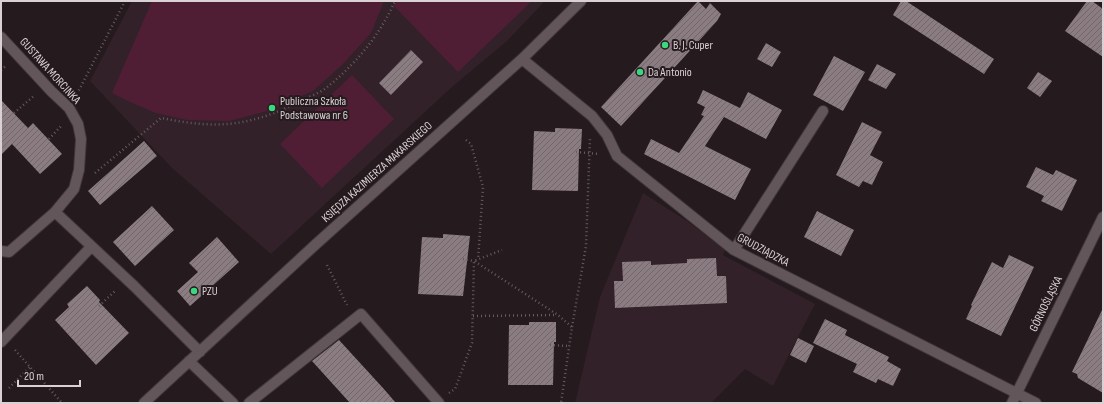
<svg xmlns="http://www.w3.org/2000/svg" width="1104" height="404" font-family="'Sofia Sans Condensed',sans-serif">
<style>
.built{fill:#322128}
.park{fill:#501e34}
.building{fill:url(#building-hatch)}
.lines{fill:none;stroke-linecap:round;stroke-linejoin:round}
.minor-casing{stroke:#3f3639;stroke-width:12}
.path{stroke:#655b5f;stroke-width:2.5;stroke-dasharray:1 3;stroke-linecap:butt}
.minor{stroke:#63565a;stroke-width:10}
.poi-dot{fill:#3bd77e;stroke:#251a1e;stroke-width:1.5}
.labels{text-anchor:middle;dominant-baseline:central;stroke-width:4;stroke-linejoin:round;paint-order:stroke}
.poi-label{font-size:12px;fill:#d9d1d4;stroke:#251a1e;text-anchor:start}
.street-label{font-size:12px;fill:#d9d1d4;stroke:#251a1e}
</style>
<defs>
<pattern id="building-hatch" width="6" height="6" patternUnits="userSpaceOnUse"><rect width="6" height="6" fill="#8b7c81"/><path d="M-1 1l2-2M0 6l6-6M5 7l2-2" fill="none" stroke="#71676a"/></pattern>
</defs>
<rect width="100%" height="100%" fill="#251a1e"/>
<path class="built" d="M132,1H545L507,41L452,87L271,254L172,168L90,81Z
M643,193L687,221L725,250L723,255L815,304L773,386L745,369L711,403H575L600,297Z"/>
<path class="park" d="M152,1H384L371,33L342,65L313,91L267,111L229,121L187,120L156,113L130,102L112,93Z
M398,1H532L458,72L393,5Z
M352,75L394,119L322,188L280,144Z"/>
<path class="building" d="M698,1L706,9L710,3L721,14L717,21L621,126L601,107Z
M901,1H906L994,59L984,74L893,15Z
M1087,1H1092L1103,9V57L1065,31Z
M766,43L781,52L772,67L757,59Z
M411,50L423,62L391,95L379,83Z
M834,56L865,72L843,111L813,95Z
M877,64L896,74L886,89L868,80Z
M1038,72L1052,81L1040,97L1027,88Z
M703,90L740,108L748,92L782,110L766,139L724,117L705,146L751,169L735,200L644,154L651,139L679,153L704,116L701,115L705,107L697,103Z
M1,100L28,128L33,123L62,154L40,174L12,144L1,155Z
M862,122L882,132L870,155L883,162L872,185L863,181L859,187L836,175Z
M555,128L582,129L581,149H579L578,191L532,190L534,131L555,132Z
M144,141L157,156L100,205L88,191Z
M1036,167L1053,175L1056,170L1077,180L1062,211L1041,201L1044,196L1026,187Z
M152,206L174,230L135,266L113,242Z
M817,211L854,230L841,256L804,237Z
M443,234L470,236L463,296L418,294L422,237L443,238Z
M217,237L239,262L190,306L177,291L198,272L189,263Z
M1009,255L1034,267L1001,336L966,319L972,306L971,305L992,262L1003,268Z
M716,258L717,276H726L727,303L615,308L614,281H623L622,262L651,261V265L687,263V259Z
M87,286L100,300L99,302L129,333L96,365L55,320L69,307L67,304Z
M1103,308V393L1078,378L1077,374L1072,372Z
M825,319L847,330L845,335L889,357L887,361L901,369L893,386L878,379L876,383L853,372L857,364L813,343Z
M529,322H556V342H554L553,385H508L509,325H529Z
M798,338L814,346L806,363L790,355Z
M339,340L383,388L396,403H350L312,361Z"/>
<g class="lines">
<defs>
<path id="minor" d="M1,37L51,91L69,108L78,124L81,139L79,170L74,189L55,212L9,252L1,251
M522,59L592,116L607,135L617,156L734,250L1036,403
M55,212L134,286L200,352
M734,250L823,111
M1,342L91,247
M189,361L233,403
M144,403L315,245L522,59L581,1
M249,403L361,314L439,403
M1012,403L1103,217"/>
</defs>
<use href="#minor" class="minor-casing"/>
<path class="path" d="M1,70L7,65
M77,94L125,1
M14,113L35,95
M49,139L62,125
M466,140L471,144L483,187L478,259
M576,152L599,154
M95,173L161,118C182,122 205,126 227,124C255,122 282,111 307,98C313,95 321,92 326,88C355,65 380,35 395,1
M463,259L474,261L558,315L572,327L561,403
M327,265L347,305
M99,306L116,290
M473,316L557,315
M572,327L586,246L590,138
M550,345L569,346
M15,350L62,403
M9,388L30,367
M449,393L455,389L472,343L474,261L502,250"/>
<use href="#minor" class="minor"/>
</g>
<g class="poi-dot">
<circle cx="665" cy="45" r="4"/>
<circle cx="640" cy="72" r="4"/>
<circle cx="272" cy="108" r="4"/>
<circle cx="194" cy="291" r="4"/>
</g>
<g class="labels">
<g class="poi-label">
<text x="673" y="45">B. J. Cuper</text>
<text x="648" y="72">Da Antonio</text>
<text x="280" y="101">Publiczna Szkoła<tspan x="280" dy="14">Podstawowa nr 6</tspan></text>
<text x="202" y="291">PZU</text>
</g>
<g class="street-label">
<text transform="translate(50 71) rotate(48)">GUSTAWA MORCINKA</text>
<text transform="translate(377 172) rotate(-42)">KSIĘDZA KAZIMIERZA MAKARSKIEGO</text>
<text transform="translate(763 250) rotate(28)">GRUDZIĄDZKA</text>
<text transform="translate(1046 304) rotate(-64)">GÓRNOŚLĄSKA</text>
</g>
</g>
<rect width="1104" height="404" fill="none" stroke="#d9d1d4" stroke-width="4"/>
<path d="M18 380v6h62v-6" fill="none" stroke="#d9d1d4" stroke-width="2"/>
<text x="24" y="380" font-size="12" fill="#d9d1d4" stroke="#251a1e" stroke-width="3" paint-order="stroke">20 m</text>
</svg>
